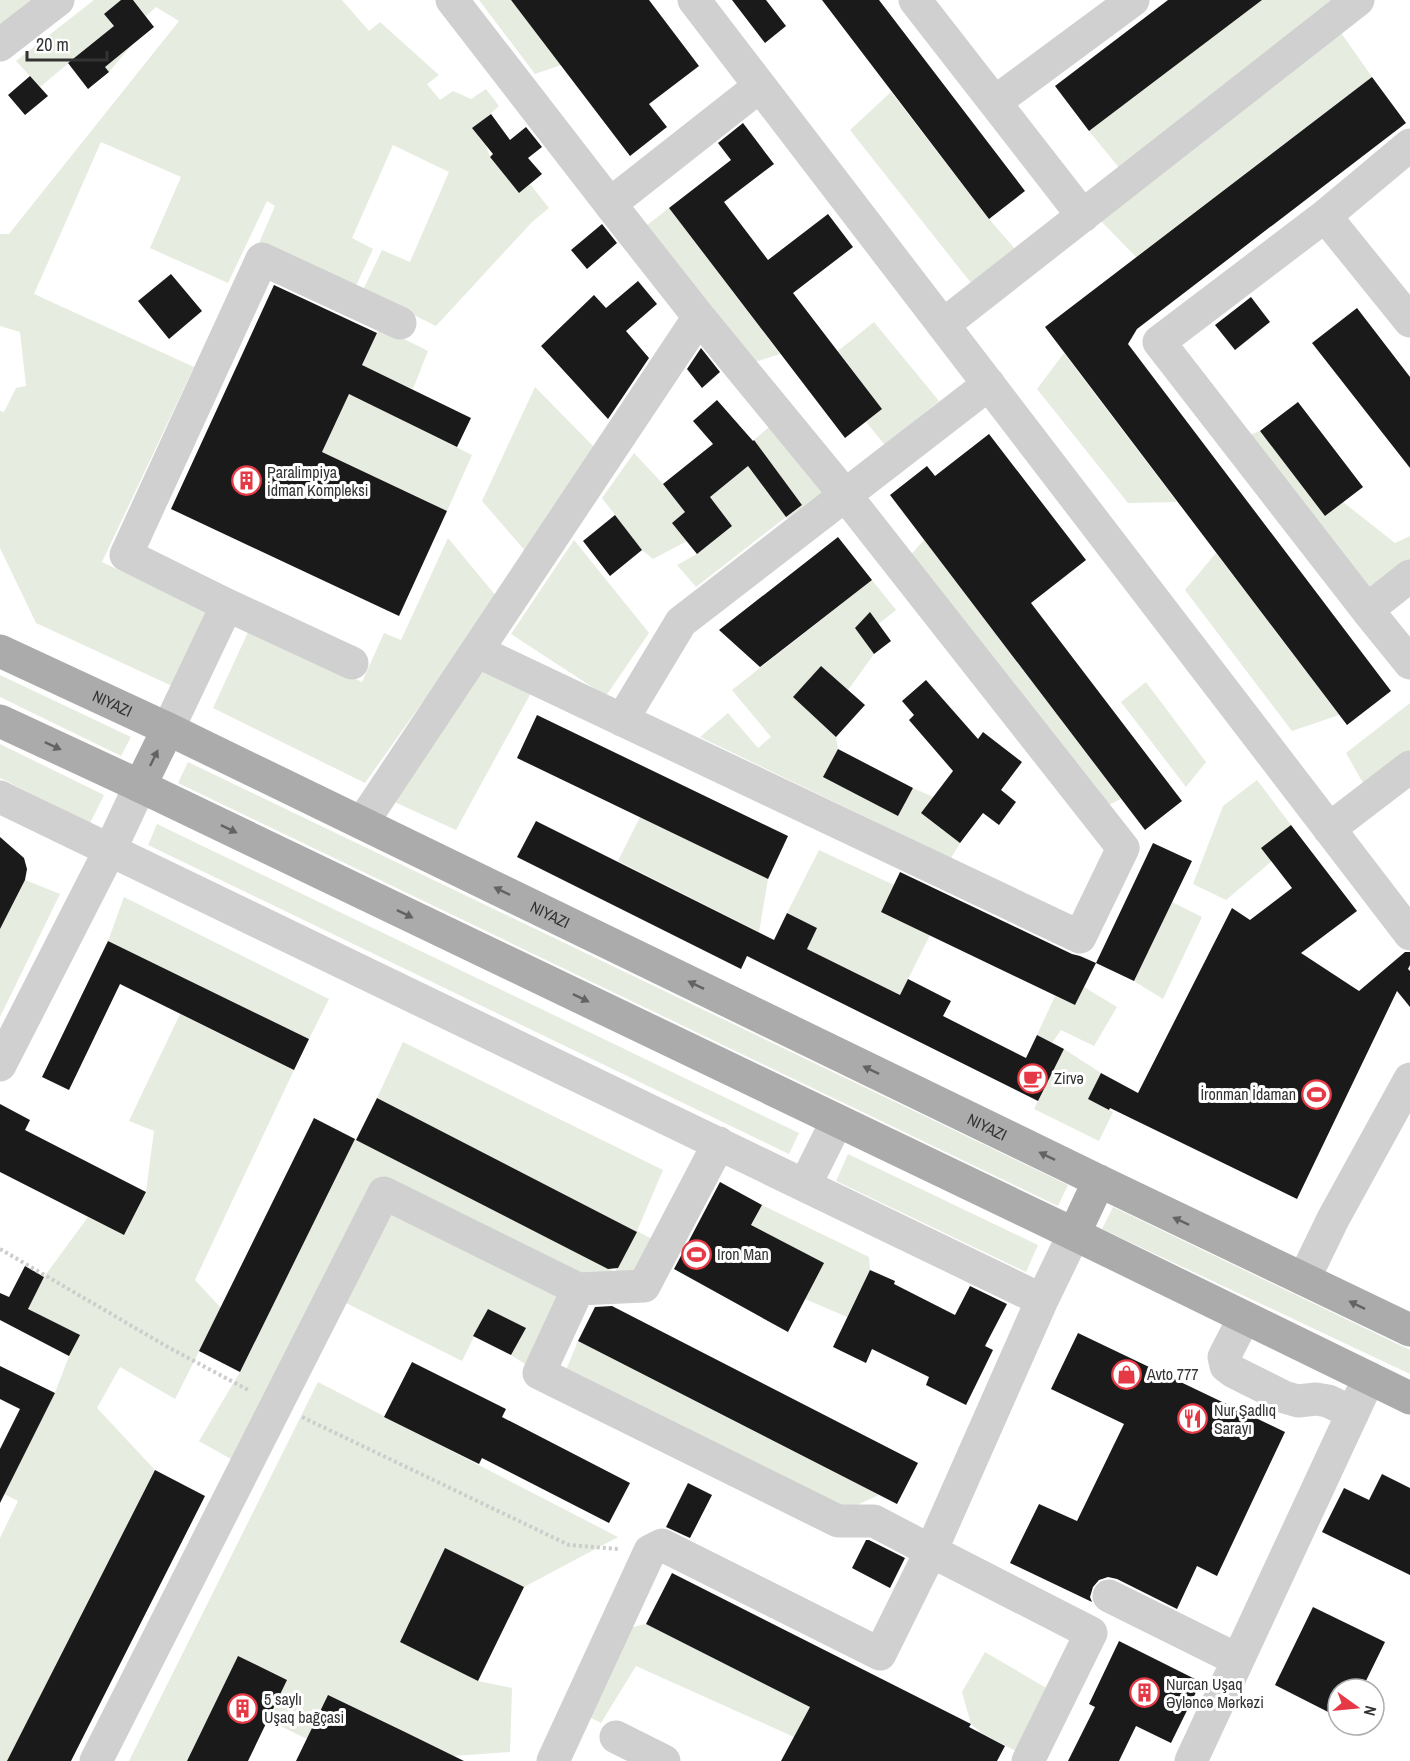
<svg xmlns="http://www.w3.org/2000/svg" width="1410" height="1761" font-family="'Archivo Narrow',sans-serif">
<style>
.green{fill:#e6ecdf}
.building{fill:#1a1a1a}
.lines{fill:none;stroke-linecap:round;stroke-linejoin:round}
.path{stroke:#cdcdcd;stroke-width:4;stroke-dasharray:3 3;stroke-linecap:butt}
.minor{stroke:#d0d0d0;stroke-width:33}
.major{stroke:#ababab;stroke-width:33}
.oneway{fill:#636363}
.labels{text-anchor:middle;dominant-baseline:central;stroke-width:6;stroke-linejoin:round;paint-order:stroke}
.poi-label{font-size:16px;fill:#333;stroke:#fff;text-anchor:start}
.street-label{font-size:16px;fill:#333;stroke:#fff}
</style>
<rect width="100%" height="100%" fill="#fff"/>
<path class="green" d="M0,0H33L0,26Z
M94,0H121L104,14L130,47L109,72L89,46L40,87L16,61Z
M133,0H342L369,31L380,22L439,75L427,84L440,100L453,91L471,99L486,89L499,106L473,129L486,146L490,157L519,193L530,184L549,208L532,222L436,326L363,290L382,250L410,262L449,172L393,145L352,238L373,249L355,288L259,243L275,206L267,201L228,283L150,248L181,177L101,142L34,294L194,367L102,562L207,612L172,686L36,623L0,548V411L4,412L16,388L26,386L20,332L0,326V234H9L179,21L156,7L146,16Z
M479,0H511L561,65L535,74Z
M1262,0H1351L1129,180L1089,131Z
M1339,30L1372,77L1136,257L1100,220Z
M891,92L989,219L1016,250L971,283L850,130Z
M669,208L780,354L755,362L647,225Z
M874,322L939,401L885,445L866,422L882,409L838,351Z
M380,327L428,351L413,389L385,377L372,405L472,455L447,511L322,452Z
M1064,353L1079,373L1177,502L1128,503L1037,389Z
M535,387L597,450L527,553L482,501Z
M769,427L828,499L793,527L786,517L696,587L677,565L697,554L732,526L710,497L738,453L786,517L802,505L754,440Z
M1260,431L1325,516L1343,502L1395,543L1410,536V576L1367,610L1235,440Z
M634,453L663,484L685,512L687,541L653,559L642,550L602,498Z
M448,538L497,597L365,783L213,708L249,630L362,682L384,633L401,640Z
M574,540L649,633L606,696L511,634Z
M924,540L1121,799L1102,808L908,558Z
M1216,553L1339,715L1292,731L1185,590Z
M872,580L896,610L862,637L874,654L848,690L821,666L793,697L836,737L838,749L824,777L898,816L913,788L933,797L921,813L960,843L951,858L700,737L728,713L758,748L771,737L732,690Z
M478,668L531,693L456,830L390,800Z
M0,675L131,737L121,756L0,697Z
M1146,682L1206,762L1186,787L1121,702Z
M1410,703V767L1371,797L1346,753Z
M0,744L104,795L90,823L0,778Z
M188,762L1068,1185L1058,1206L178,783Z
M1257,780L1291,825L1262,848L1272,861L1226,900L1193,884L1223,806Z
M640,817L768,879L759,932L618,861Z
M157,824L799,1133L789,1154L148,845Z
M819,850L894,885L881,912L930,935L900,995L807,949L817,928L787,913Z
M25,880L60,894L0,1017V929Z
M124,897L329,999L309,1039L108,941Z
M1172,902L1202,917L1163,999L1134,981Z
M1084,987L1117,1007L1094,1046L1061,1030L1052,1043L1037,1035L1055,996L1075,1005Z
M180,1014L294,1070L195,1280L221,1308L175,1399L120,1367L97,1408L155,1470L7,1761H0V1538L18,1501L4,1494L55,1393L69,1356L79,1336L28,1309L44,1277L88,1217L124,1235L146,1192L154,1131L129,1121Z
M403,1042L663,1170L637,1231L665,1246L644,1286L578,1289L539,1373L511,1355L525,1328L488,1309L462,1361L332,1296L245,1467L199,1441L240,1372L355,1139L615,1272L636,1232L377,1098Z
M1064,1049L1101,1073L1088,1099L1113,1112L1099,1141L1034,1109Z
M848,1154L1038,1245L1026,1272L836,1181Z
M762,1205L869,1257L870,1270L847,1317L805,1299L823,1263L732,1262Z
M1113,1207L1410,1350V1374L1102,1229Z
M578,1341L879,1495L846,1510L566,1370Z
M318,1382L618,1537L524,1587L445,1549L400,1642L478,1681L512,1688L510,1752L453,1756L407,1733L393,1761L307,1739L268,1720L286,1680L238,1657L187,1761H129Z
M646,1624L918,1761L794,1737L636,1666L601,1723L563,1703L596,1636Z
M985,1652L1060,1696L1029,1758L983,1734L971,1724L962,1692Z"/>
<path class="building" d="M121,0H133L154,27L105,67L109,72L88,89L68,63L114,26L104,14Z
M511,0H649L699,66L649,104L667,127L630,156Z
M732,0H766L786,26L765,43Z
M822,0H879L1025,191L989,219Z
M1168,0H1262L1089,131L1055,86Z
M30,76L48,96L25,115L8,95Z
M1372,77L1406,123L1137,329L1128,344L1391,691L1347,725L1045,327Z
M491,114L510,140L526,127L542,147L528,158L542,174L519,193L490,157L493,154L472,128Z
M743,123L774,164L724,202L768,260L828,214L853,247L793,293L882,409L845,438L669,208L731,160L718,143Z
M602,224L617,243L587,269L571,250Z
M171,274L202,311L169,339L138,301Z
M638,281L657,304L626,331L649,358L608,419L541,346L594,295L606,308Z
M274,285L377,333L362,365L471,418L457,447L349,394L322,452L447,511L399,616L171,509Z
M1251,297L1270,322L1235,350L1215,325Z
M1357,308L1410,377V468L1312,343Z
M701,348L720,372L702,388L687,369Z
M717,400L753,441L754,440L802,505L786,517L748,466L710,497L732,526L697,554L672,523L685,512L663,484L713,444L693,421Z
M1298,402L1363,487L1325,516L1260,431Z
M989,434L1086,560L1031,603L1182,801L1145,830L890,495L927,466L935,476Z
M615,515L642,550L610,576L583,541Z
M838,537L872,580L760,667L719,630Z
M870,612L891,641L874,654L855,628Z
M821,666L865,705L836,737L793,697Z
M926,680L978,739L983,732L1022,762L1001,790L1016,802L999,825L983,813L960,843L921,813L953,771L909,720L914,715L902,701Z
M537,715L788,836L768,879L517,758Z
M838,749L913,788L898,816L823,777Z
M536,821L774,940L787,913L817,928L807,949L900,995L908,979L951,1001L943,1016L1026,1058L1037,1035L1064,1049L1038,1101L747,956L741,969L517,857Z
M1291,825L1357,911L1301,953L1359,991L1405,952H1410V965L1408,969L1410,971V1007L1397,991L1297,1199L1110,1108L1109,1110L1088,1099L1101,1073L1138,1093L1232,908L1250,920L1292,888L1261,848Z
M0,837L24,858L27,869L25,880L0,929Z
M1153,843L1192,861L1134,981L1096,963Z
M900,872L1072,954L1080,956L1096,963L1075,1005L881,912Z
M108,941L309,1039L294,1070L120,984L69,1090L42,1077Z
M377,1098L637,1232L618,1268L608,1269L356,1140Z
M0,1104L30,1120L25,1130L146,1192L124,1235L0,1172Z
M314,1118L355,1139L240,1372L199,1351Z
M720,1182L762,1205L751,1225L824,1263L788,1332L674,1269Z
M25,1266L44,1277L28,1309L80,1335L69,1356L0,1320V1293L9,1297Z
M870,1270L895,1281L894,1284L955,1315L970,1286L1007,1304L985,1346L993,1350L966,1405L926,1385L929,1377L872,1349L866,1363L833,1347Z
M612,1306L918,1463L897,1504L578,1341L595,1307Z
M488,1309L526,1328L511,1355L473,1336Z
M1078,1333L1285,1432L1217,1576L1197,1566L1177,1609L1117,1579L1108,1577L1099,1580L1093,1587L1090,1597L1092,1602L1010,1563L1039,1504L1077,1521L1124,1424L1051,1389Z
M412,1362L506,1409L502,1417L630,1483L609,1523L482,1458L479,1464L384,1417Z
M0,1366L55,1393L0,1503V1449L20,1409L0,1399Z
M155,1470L205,1496L71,1761H7Z
M1382,1474L1410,1488V1575L1322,1532L1344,1488L1369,1500Z
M688,1483L712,1495L690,1538L666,1527Z
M866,1540H869L905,1558L890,1588L852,1568Z
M445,1548L524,1587L478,1681L400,1642Z
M672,1573L971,1724L969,1727L1005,1746L997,1761H781L810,1707L646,1624Z
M1313,1607L1385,1642L1362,1689H1338V1717L1275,1685Z
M1119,1641L1201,1682L1171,1743L1136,1726L1119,1761H1068L1095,1707L1089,1704Z
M238,1656L287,1680L248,1761H187Z
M328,1695L407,1733L464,1761H296Z"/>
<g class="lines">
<path class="path" d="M0,1249L166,1346L250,1391
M302,1417L569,1545L619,1549"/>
<path class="minor" d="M452,0L610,204
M694,0L1410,934
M915,0L1083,216
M0,45L58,0
M995,102L1133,0
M1410,145L1325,216L1410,321
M1325,216L1159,342L1367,610L1410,576
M943,325L1358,0
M227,605L352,663
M1367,610L1410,663
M477,651L1080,937L1123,848L846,496L699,317
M622,720L681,622L989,384
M168,729L227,605L126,555L262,259L400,323
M0,797L1042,1300L1074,1234
M362,823L699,317L610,204L760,86
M1329,829L1410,767
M0,1065L110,850L140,786
M805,1185L837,1121
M1304,1279L1333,1219L1410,1079
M578,1289L644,1286L719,1143
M1244,1318L1224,1357L1226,1366L1234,1372L1284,1397L1298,1401L1316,1399L1328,1401L1353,1413
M1109,1596L1238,1660
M616,1737L664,1761
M96,1761L384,1193L578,1289L539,1373L838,1521H874L931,1551L880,1654L662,1545L650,1551L553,1761
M1028,1761L1091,1633L931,1551L1042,1300
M1191,1761L1369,1378"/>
<g class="major">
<path id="s1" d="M0,651L168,729L1099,1181L1410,1330"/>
<path d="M0,721L140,786L1074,1234L1410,1398"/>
<path d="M140,786L168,729"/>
<path d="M1074,1234L1099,1181"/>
</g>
</g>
<defs><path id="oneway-solid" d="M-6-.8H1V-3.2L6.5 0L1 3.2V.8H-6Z" transform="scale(1.5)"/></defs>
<g class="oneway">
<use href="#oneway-solid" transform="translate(53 746) rotate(25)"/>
<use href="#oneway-solid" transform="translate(154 758) rotate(-64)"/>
<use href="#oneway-solid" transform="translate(229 829) rotate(26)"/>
<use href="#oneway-solid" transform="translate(502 891) rotate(-154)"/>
<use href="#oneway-solid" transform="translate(405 914) rotate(26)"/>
<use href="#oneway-solid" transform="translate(696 985) rotate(-154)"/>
<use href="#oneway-solid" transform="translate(581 998) rotate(26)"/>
<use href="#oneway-solid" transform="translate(871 1070) rotate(-154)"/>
<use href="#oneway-solid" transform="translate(1047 1156) rotate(-154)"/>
<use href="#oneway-solid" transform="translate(1181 1221) rotate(-155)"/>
<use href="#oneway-solid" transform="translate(1357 1305) rotate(-154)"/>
</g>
<defs>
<symbol id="building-ring" viewBox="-11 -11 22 22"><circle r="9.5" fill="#fff" stroke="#e63946" stroke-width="1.5"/><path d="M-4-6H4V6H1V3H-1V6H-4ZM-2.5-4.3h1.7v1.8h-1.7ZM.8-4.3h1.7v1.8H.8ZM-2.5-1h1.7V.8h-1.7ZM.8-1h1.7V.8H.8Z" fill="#e63946"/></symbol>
<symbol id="cafe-ring" viewBox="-11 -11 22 22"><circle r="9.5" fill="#fff" stroke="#e63946" stroke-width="1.5"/><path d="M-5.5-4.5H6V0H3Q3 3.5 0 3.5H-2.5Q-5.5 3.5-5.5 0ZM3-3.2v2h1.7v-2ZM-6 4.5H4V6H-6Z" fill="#e63946"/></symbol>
<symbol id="stadium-ring" viewBox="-11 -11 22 22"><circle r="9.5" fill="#fff" stroke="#e63946" stroke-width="1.5"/><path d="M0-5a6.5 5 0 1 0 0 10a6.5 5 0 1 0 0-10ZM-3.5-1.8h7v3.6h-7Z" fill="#e63946"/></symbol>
<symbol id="shop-ring" viewBox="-11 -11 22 22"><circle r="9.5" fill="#fff" stroke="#e63946" stroke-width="1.5"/><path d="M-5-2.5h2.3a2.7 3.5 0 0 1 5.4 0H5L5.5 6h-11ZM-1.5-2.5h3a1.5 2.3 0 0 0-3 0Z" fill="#e63946"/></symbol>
<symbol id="restaurant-ring" viewBox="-11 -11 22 22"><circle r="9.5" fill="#fff" stroke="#e63946" stroke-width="1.5"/><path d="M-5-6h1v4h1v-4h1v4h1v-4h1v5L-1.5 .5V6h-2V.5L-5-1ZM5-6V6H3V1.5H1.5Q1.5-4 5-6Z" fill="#e63946"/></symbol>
</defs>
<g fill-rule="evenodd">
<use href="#building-ring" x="230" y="464" width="33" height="33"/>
<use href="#cafe-ring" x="1016" y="1062" width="33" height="33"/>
<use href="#stadium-ring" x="1300" y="1078" width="33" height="33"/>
<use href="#stadium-ring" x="680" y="1238" width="33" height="33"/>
<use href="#shop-ring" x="1110" y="1358" width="33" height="33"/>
<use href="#restaurant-ring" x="1176" y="1402" width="33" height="33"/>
<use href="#building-ring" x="1128" y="1676" width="33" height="33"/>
<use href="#building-ring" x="226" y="1692" width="33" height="33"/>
</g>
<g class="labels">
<g class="poi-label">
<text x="267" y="472">Paralimpiya<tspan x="267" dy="18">İdman Kompleksi</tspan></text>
<text x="1054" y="1078">Zirvə</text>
<text x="1296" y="1094" text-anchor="end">İronman İdaman</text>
<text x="717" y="1254">Iron Man</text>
<text x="1147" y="1374">Avto 777</text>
<text x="1214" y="1410">Nur Şadlıq<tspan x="1214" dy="18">Sarayı</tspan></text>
<text x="1166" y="1684">Nurcan Uşaq<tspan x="1166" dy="18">Əyləncə Mərkəzi</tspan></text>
<text x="264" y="1699">5 saylı<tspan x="264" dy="18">Uşaq bağçasi</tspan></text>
</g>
<g class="street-label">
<text stroke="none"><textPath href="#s1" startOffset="124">NIYAZI</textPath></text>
<text stroke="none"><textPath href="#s1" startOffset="610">NIYAZI</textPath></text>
<text stroke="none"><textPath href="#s1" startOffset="1096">NIYAZI</textPath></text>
</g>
</g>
<g transform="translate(1356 1707) rotate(105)"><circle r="28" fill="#ffffff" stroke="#adadad" stroke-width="1.5"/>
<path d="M0-4.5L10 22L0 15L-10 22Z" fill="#e63946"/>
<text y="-9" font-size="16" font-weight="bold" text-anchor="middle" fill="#333333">N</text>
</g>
<path d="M27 51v9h80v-9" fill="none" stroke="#333333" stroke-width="3"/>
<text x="36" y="51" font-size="18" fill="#333333" stroke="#ffffff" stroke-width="4.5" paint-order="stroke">20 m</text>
</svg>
